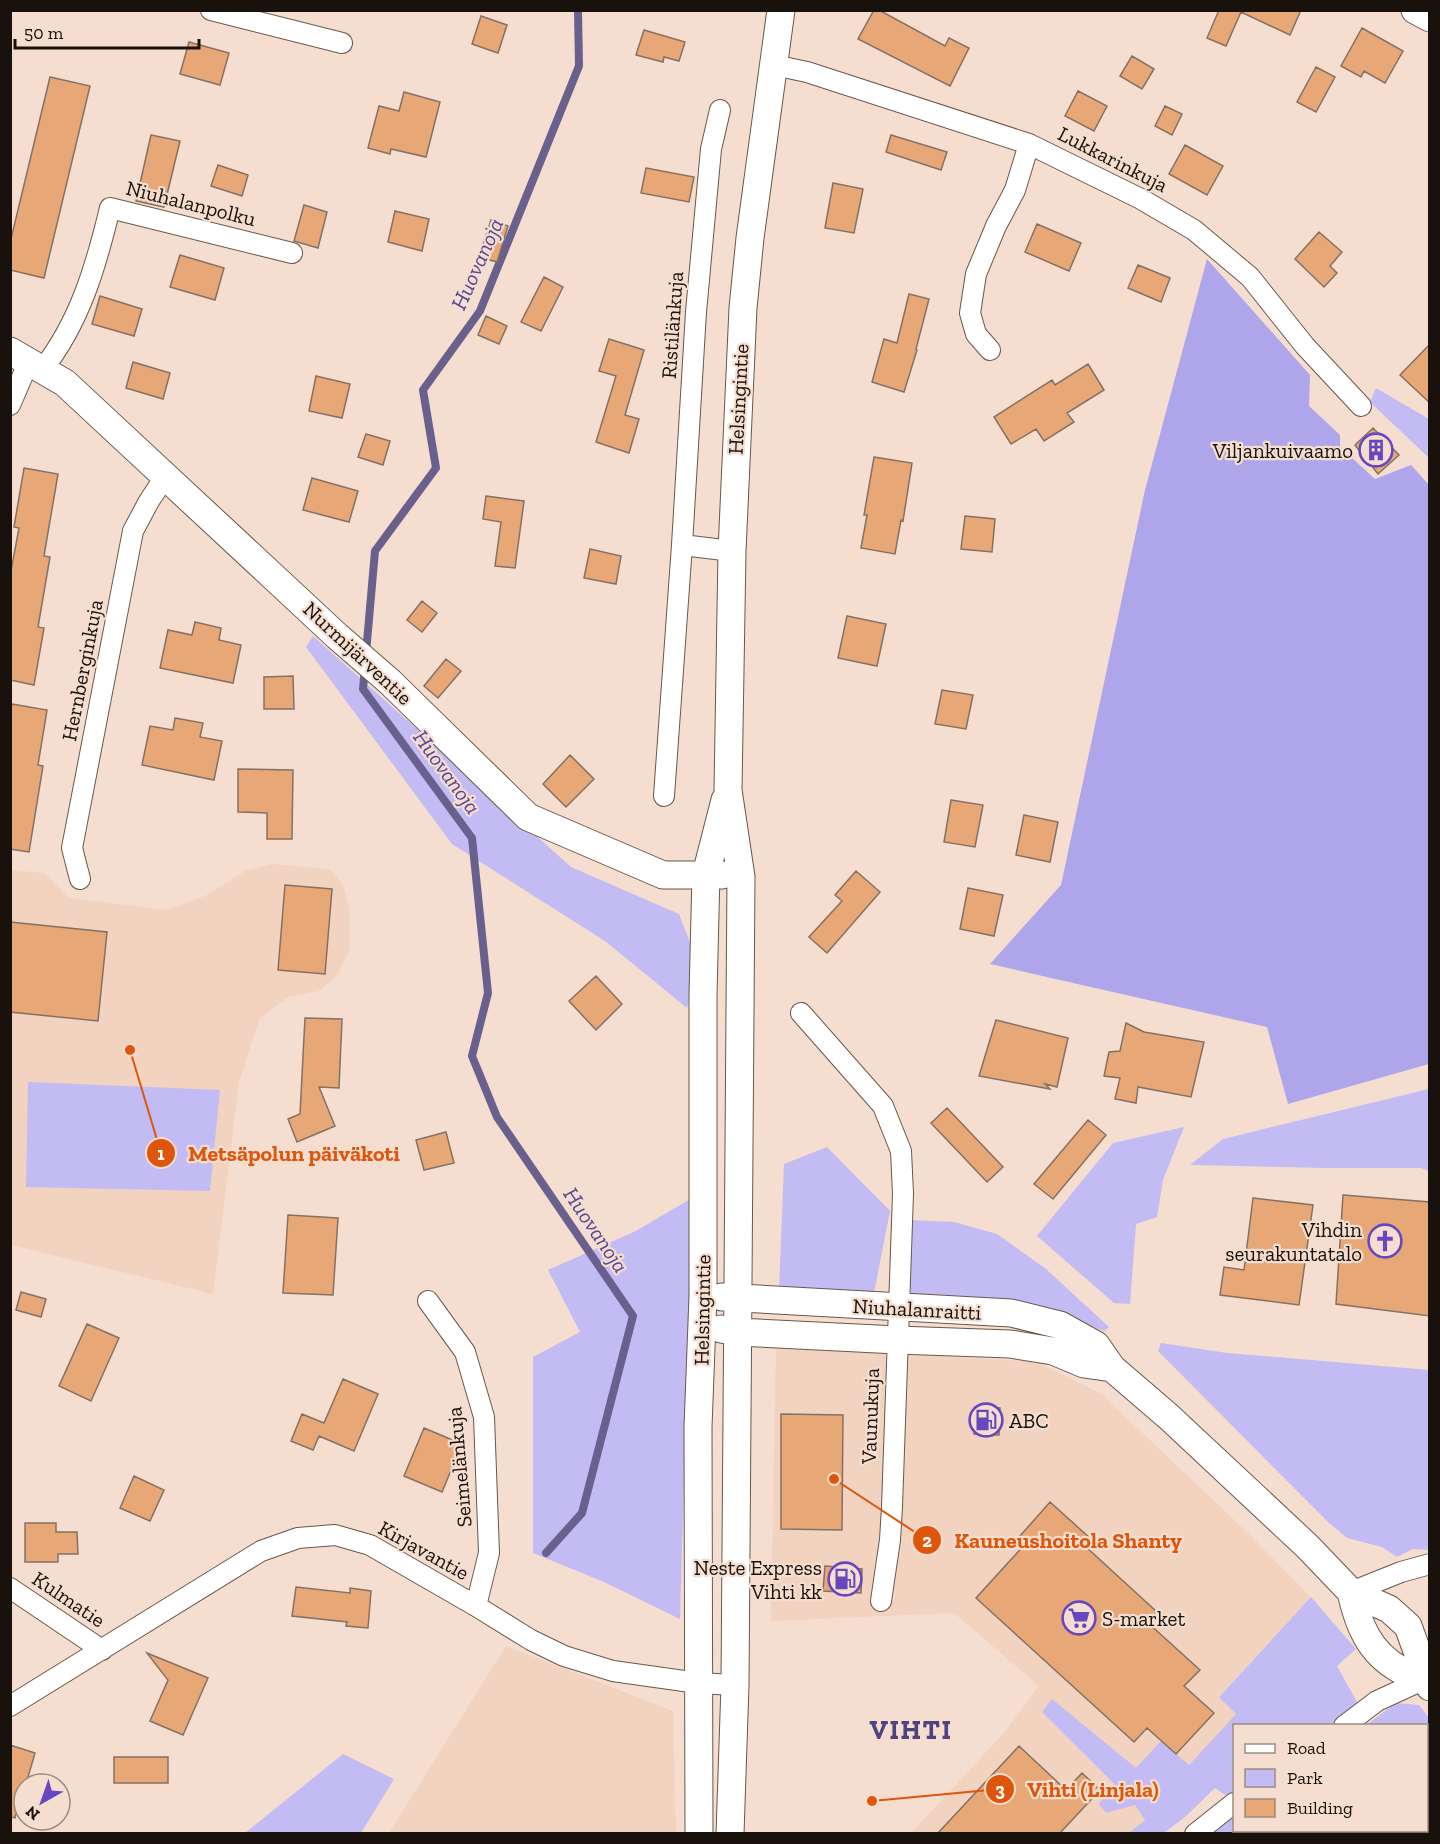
<svg xmlns="http://www.w3.org/2000/svg" width="1440" height="1844" font-family="'Zilla Slab',serif">
<style>
.built{fill:#f1d3bf}
.green{fill:#c3bbf3}
.forest{fill:#afa5eb}
.lines{fill:none;stroke-linecap:round;stroke-linejoin:round}
.stream{stroke:#69608d;stroke-width:8}
.building{fill:#e8a777;stroke:#857164;stroke-width:1.5}
.street-casing{stroke:#6a574a;stroke-width:22}
.secondary-casing{stroke:#6a574a;stroke-width:29}
.street{stroke:#fff;stroke-width:20}
.secondary{stroke:#fff;stroke-width:27}
.labels{text-anchor:middle;dominant-baseline:central;stroke-width:4.5;stroke-linejoin:round;paint-order:stroke}
.street-label{font-size:21px;fill:#19120c;stroke:#f5decf}
.poi-label{font-size:21px;fill:#19120c;stroke:#f5decf;text-anchor:end}
.water-label{font-size:22px;font-style:italic;fill:#564496;stroke:#f5decf}
.district-label{font-size:27px;font-weight:bold;letter-spacing:1.5px;fill:#4f4280;stroke:#f5decf}
.leader{fill:none;stroke:#de550c;stroke-width:2}
.callout-dot{fill:#de550c;stroke:#f5decf;stroke-width:2}
.mark-label{font-size:18px;text-anchor:middle;font-weight:bold;fill:#fff}
.callout-label{font-size:22px;text-anchor:middle;font-weight:bold;fill:#de550c;stroke:#f5decf;stroke-width:4.5;stroke-linejoin:round;paint-order:stroke}
</style>
<rect width="100%" height="100%" fill="#f5decf"/>
<path class="built" d="M272,864L329,869L343,884L349,908L350,950L337,975L319,991L288,997L260,1018L239,1082L213,1294L11,1245V870L44,873L69,898L168,910L207,895L245,871Z
M776,1346L1037,1362L1100,1393L1247,1532L1311,1597L1219,1696L1236,1714L1189,1765L1136,1769L1052,1700L1042,1712L1114,1785L1105,1813L1135,1805L1145,1820L1129,1834L911,1833L1004,1733L1039,1686L954,1613L771,1621Z
M506,1646L673,1711L676,1833H389Z"/>
<path class="green" d="M1376,388L1429,419V458L1370,402Z
M313,636L571,867L679,914L698,963L687,1008L605,941L452,844L306,647Z
M28,1082L220,1090L210,1191L26,1187Z
M1429,1089V1171L1421,1168H1326L1190,1165L1223,1139Z
M1184,1127L1163,1180L1157,1217L1136,1224L1130,1304L1114,1303L1037,1236L1113,1143Z
M827,1147L890,1211L874,1293L779,1291L784,1164Z
M692,1198L680,1619L604,1582L533,1553V1357L580,1332L548,1270L636,1231Z
M909,1220L954,1222L997,1234L1046,1269L1109,1327L1105,1331L1005,1298L909,1296Z
M1161,1343L1227,1353L1429,1370V1550L1413,1549L1397,1557L1382,1547L1347,1538L1329,1523L1158,1351Z
M1311,1597L1356,1649L1337,1666L1358,1704L1329,1725L1234,1726V1796L1231,1799L1215,1788L1185,1817L1164,1833H1129L1145,1820L1135,1805L1106,1813L1099,1804L1114,1784L1042,1712L1052,1699L1136,1768L1161,1741L1189,1765L1236,1714L1219,1697Z
M1396,1703L1419,1705L1429,1718V1833L1207,1834L1234,1815V1830H1426V1726L1366,1725Z
M343,1754L394,1779L361,1833H245Z"/>
<path class="forest" d="M1207,259L1310,375L1309,406L1340,435V447L1375,479L1411,465L1429,485V1064L1288,1104L1267,1027L990,964L1061,885L1145,490Z"/>
<g class="lines">
<path class="stream" d="M366,653L375,551L436,468L423,390L480,311L579,66L578,10
M365,667L363,689L472,838L488,993L472,1056L497,1117L633,1316L582,1513L546,1553"/>
</g>
<path class="building" d="M874,10H879L945,46L949,38L969,48L950,86L858,39Z
M1219,10H1301L1290,35L1241,12L1226,46L1207,38Z
M481,16L507,25L498,53L472,44Z
M1362,28L1403,51L1385,83L1364,71L1361,77L1341,66Z
M644,30L685,42L679,61L664,57L663,62L636,55Z
M189,42L229,53L220,85L180,74Z
M1132,56L1154,69L1142,89L1120,76Z
M1316,67L1335,77L1316,112L1297,102Z
M50,77L90,86L44,278L10,270V243Z
M1078,91L1107,106L1094,131L1065,116Z
M404,92L440,102L426,157L391,149L390,154L368,148L379,106L399,111Z
M1165,106L1182,114L1172,135L1155,126Z
M151,135L180,141L164,207L136,201Z
M891,135L947,152L941,170L886,152Z
M1185,145L1223,166L1207,195L1169,174Z
M218,165L248,175L242,196L211,186Z
M646,168L694,177L689,202L641,193Z
M833,183L863,189L854,233L825,228Z
M304,205L327,212L318,248L294,241Z
M395,211L429,219L422,251L388,242Z
M491,220L508,226L497,262L479,257Z
M1037,224L1081,243L1069,271L1025,252Z
M1319,232L1342,252L1330,266L1337,273L1324,287L1295,259Z
M180,255L224,268L215,300L170,287Z
M1138,265L1170,278L1161,302L1128,288Z
M544,277L563,287L541,331L521,322Z
M909,294L929,299L916,349L917,350L904,392L872,382L884,339L897,343Z
M100,296L142,309L134,336L92,324Z
M486,316L507,326L499,344L478,335Z
M609,339L644,350L625,415L639,419L629,453L596,442L616,376L599,371Z
M1430,344V403L1400,375Z
M133,362L170,373L163,399L126,388Z
M1088,364L1104,390L1067,413L1074,422L1044,441L1036,429L1011,444L994,417L1052,380L1055,385Z
M316,376L350,384L342,418L309,411Z
M1373,428L1399,455L1378,474L1355,445Z
M366,434L390,441L383,465L358,457Z
M874,457L912,463L903,521L901,520L895,554L861,548L867,515H864Z
M24,468L58,474L44,556L50,557L38,627L44,628L34,685L10,680V576L19,528L14,527Z
M312,478L358,491L349,522L303,510Z
M486,496L524,501L515,568L495,566L501,522L483,519Z
M965,516L995,519L992,552L961,549Z
M590,549L621,556L616,584L584,578Z
M422,601L437,613L422,632L407,620Z
M847,616L886,624L877,666L838,658Z
M195,622L221,628L219,640L241,645L233,683L160,668L168,630L192,635Z
M446,659L461,671L438,698L424,686Z
M293,676L294,709H264V677Z
M942,690L973,695L966,729L935,724Z
M12,704L47,710L38,765L43,766L29,852L10,849V716Z
M175,718L203,723L200,737L222,741L214,780L142,765L150,726L173,730Z
M570,755L594,779L566,807L543,784Z
M238,769L293,770L292,839H267V813L238,812Z
M951,800L983,805L975,847L944,842Z
M1024,815L1058,822L1050,862L1016,855Z
M856,871L880,892L827,953L809,937L842,901L835,895Z
M285,885L332,889L325,974L278,970Z
M968,888L1003,895L994,936L960,929Z
M10,922L107,932L98,1021L10,1012Z
M596,976L622,1004L596,1030L569,1001Z
M305,1018L342,1019L339,1088L319,1087L335,1126L297,1142L288,1119L300,1114Z
M996,1020L1068,1038L1057,1087L1045,1084L1050,1089L979,1076Z
M1126,1023L1144,1032L1204,1042L1191,1097L1138,1087L1136,1103L1115,1099L1120,1078L1104,1076L1109,1052L1120,1051Z
M947,1108L1003,1167L987,1182L931,1123Z
M1088,1120L1106,1135L1053,1199L1034,1184Z
M446,1132L454,1163L424,1170L416,1140Z
M1343,1195L1430,1202V1316L1336,1304Z
M1253,1198L1313,1205L1299,1305L1220,1295L1224,1267L1244,1270Z
M288,1215L338,1218L333,1295L283,1293Z
M21,1292L46,1299L41,1317L16,1310Z
M87,1324L119,1338L91,1401L59,1386Z
M343,1379L378,1394L354,1451L319,1436L313,1450L291,1441L302,1414L324,1423Z
M975,1407L1000,1408L999,1435L974,1434Z
M781,1414L843,1415L842,1530L781,1529Z
M424,1428L462,1444L442,1492L404,1476Z
M134,1476L164,1490L150,1521L120,1508Z
M1050,1502L1092,1540L1085,1546L1157,1612L1147,1622L1200,1670L1184,1686L1214,1713L1176,1754L1147,1728L1134,1742L976,1598L1027,1542L1020,1536Z
M25,1523H56V1532H77L78,1554H58V1562H25Z
M825,1566L862,1569L861,1593L823,1591Z
M296,1587L350,1593V1588L371,1591L368,1628L346,1626L347,1622L292,1616Z
M147,1653L208,1678L183,1735L150,1721L168,1680Z
M10,1745L35,1753L26,1784H24L15,1818L10,1817Z
M1019,1746L1066,1790L1082,1773L1100,1790L1060,1833H938Z
M114,1757H168V1783H114Z"/>
<g class="lines">
<defs>
<path id="street" d="M211,10L342,43
M774,65L807,72L1029,144L1141,199L1194,230L1250,277L1305,346L1361,406
M720,110L711,149L696,312L682,545L732,551
M990,350L976,334L970,313L976,274L996,226L1015,190L1029,144
M42,370C80,322 96,266 110,208L292,253
M10,405L29,361
M664,796L682,545
M80,879L72,848L133,531L149,501L165,477
M801,1013L883,1106L901,1151L903,1194L892,1507L890,1540L881,1601
M428,1301L465,1352L484,1417L489,1553L476,1606
M10,1588L102,1650
M1351,1592L1401,1572L1430,1564
M10,1706L261,1551L298,1538L335,1535L370,1545L476,1606L531,1640L564,1656L613,1671L698,1683L735,1685
M1344,1726L1377,1701L1425,1679
M1195,1834L1234,1803"/>
<path id="secondary" d="M1415,10L1430,18
M10,351L65,383L337,636L390,682L528,817L663,875H722
M722,1297L1011,1313L1060,1325L1096,1345L1112,1368L1169,1417L1308,1547L1351,1592L1389,1609L1408,1626L1430,1687
M721,1329L738,1332L897,1340L1010,1344L1053,1351L1084,1364L1112,1368
M1351,1592C1358,1624 1369,1652 1399,1669C1406,1673 1417,1676 1425,1679
M699,1834L698,1427L703,1296V995L706,874L725,800
M730,1834L735,1685L741,877L728,790L732,551L743,308L750,238L781,10"/>
</defs>
<use href="#street" class="street-casing"/>
<use href="#secondary" class="secondary-casing"/>
<use href="#street" class="street"/>
<use href="#secondary" class="secondary"/>
</g>
<defs>
<symbol id="building-ring" viewBox="-11 -11 22 22"><circle r="9.5" fill="#f5decf" stroke="#6747c0" stroke-width="1.5"/><path d="M-4-6H4V6H1V3H-1V6H-4ZM-2.5-4.3h1.7v1.8h-1.7ZM.8-4.3h1.7v1.8H.8ZM-2.5-1h1.7V.8h-1.7ZM.8-1h1.7V.8H.8Z" fill="#6747c0"/></symbol>
<symbol id="church-ring" viewBox="-11 -11 22 22"><circle r="9.5" fill="#f5decf" stroke="#6747c0" stroke-width="1.5"/><path d="M-1.2-6h2.4v3.5h3.3v2.4h-3.3V6h-2.4V-.1h-3.3v-2.4h3.3Z" fill="#6747c0"/></symbol>
<symbol id="fuel-ring" viewBox="-11 -11 22 22"><circle r="9.5" fill="#f5decf" stroke="#6747c0" stroke-width="1.5"/><path d="M-5.5-6h7V0h2V4h1.3V-2.5L3-4.5l.8-.8L6-3V5H2.5V1h-1V6h-7ZM-4.2-4.7v3.2H.2V-4.7Z" fill="#6747c0"/></symbol>
<symbol id="supermarket-ring" viewBox="-11 -11 22 22"><circle r="9.5" fill="#f5decf" stroke="#6747c0" stroke-width="1.5"/><path d="M-6-5.5h2.5l.6 2H6L4.5 2H-2.5L-4.4-4H-6ZM-1.5 3.2a1.3 1.3 0 1 0 .1 0ZM3 3.2a1.3 1.3 0 1 0 .1 0Z" fill="#6747c0"/></symbol>
</defs>
<g fill-rule="evenodd">
<use href="#building-ring" x="1357" y="431" width="38" height="38"/>
<use href="#church-ring" x="1366" y="1222" width="38" height="38"/>
<use href="#fuel-ring" x="967" y="1401" width="38" height="38"/>
<use href="#fuel-ring" x="826" y="1560" width="38" height="38"/>
<use href="#supermarket-ring" x="1060" y="1599" width="38" height="38"/>
</g>
<g class="labels">
<g class="street-label">
<text transform="translate(1113 159) rotate(27)">Lukkarinkuja</text>
<text transform="translate(191 203) rotate(14)">Niuhalanpolku</text>
<text transform="translate(672 325) rotate(-86)">Ristilänkuja</text>
<text transform="translate(738 399) rotate(-87)">Helsingintie</text>
<text transform="translate(358 653) rotate(43)">Nurmijärventie</text>
<text transform="translate(82 670) rotate(-79)">Hernberginkuja</text>
<text transform="translate(917 1309) rotate(3)">Niuhalanraitti</text>
<text transform="translate(702 1310) rotate(-89)">Helsingintie</text>
<text transform="translate(870 1416) rotate(-88)">Vaunukuja</text>
<text transform="translate(459 1467) rotate(-95)">Seimelänkuja</text>
<text transform="translate(424 1550) rotate(29)">Kirjavantie</text>
<text transform="translate(69 1599) rotate(34)">Kulmatie</text>
</g>
<g class="poi-label">
<text x="1353" y="450">Viljankuivaamo</text>
<text x="1362" y="1229">Vihdin<tspan x="1362" dy="24">seurakuntatalo</tspan></text>
<text x="1009" y="1420" text-anchor="start">ABC</text>
<text x="822" y="1567">Neste Express<tspan x="822" dy="24">Vihti kk</tspan></text>
<text x="1102" y="1618" text-anchor="start">S-market</text>
</g>
<g class="water-label">
<text transform="translate(477 264) rotate(-66)">Huovanoja</text>
<text transform="translate(447 772) rotate(54)">Huovanoja</text>
<text transform="translate(596 1230) rotate(56)">Huovanoja</text>
</g>
<g class="district-label">
<text x="911" y="1730">VIHTI</text>
</g>
</g>
<path class="leader" d="M130 1050L161 1153M834 1479L927 1540M872 1801L1000 1789"/>
<g class="callout-dot">
<circle cx="130" cy="1050" r="6"/>
<circle cx="834" cy="1479" r="6"/>
<circle cx="872" cy="1801" r="6"/>
<circle cx="161" cy="1153" r="15"/>
<circle cx="927" cy="1540" r="15"/>
<circle cx="1000" cy="1789" r="15"/>
</g>
<g class="mark-label">
<text x="161" y="1160">1</text>
<text x="927" y="1547">2</text>
<text x="1000" y="1796">3</text>
</g>
<g class="callout-label">
<text x="294" y="1161">Metsäpolun päiväkoti</text>
<text x="1068" y="1548">Kauneushoitola Shanty</text>
<text x="1093" y="1797">Vihti (Linjala)</text>
</g>
<rect width="1440" height="1844" fill="none" stroke="#19120c" stroke-width="24"/>
<rect x="1233" y="1724" width="195" height="108" fill="#f5decf" stroke="#9d8c81" stroke-width="1.5"/>
<rect x="1245" y="1744" width="30" height="9" fill="#ffffff" stroke="#9d8c81" stroke-width="1.5"/>
<text x="1287" y="1754" font-size="18" fill="#19120c">Road</text>
<rect x="1245" y="1769" width="30" height="18" fill="#c3bbf3" stroke="#9d8c81" stroke-width="1.5"/>
<text x="1287" y="1784" font-size="18" fill="#19120c">Park</text>
<rect x="1245" y="1799" width="30" height="18" fill="#e8a777" stroke="#9d8c81" stroke-width="1.5"/>
<text x="1287" y="1814" font-size="18" fill="#19120c">Building</text>
<g transform="translate(42 1802) rotate(220)"><circle r="28" fill="#f5decf" stroke="#9d8c81" stroke-width="1.5"/>
<path d="M0-4.5L10 22L0 15L-10 22Z" fill="#6747c0"/>
<text y="-9" font-size="16" font-weight="bold" text-anchor="middle" fill="#19120c">N</text>
</g>
<path d="M15 39v9h184v-9" fill="none" stroke="#19120c" stroke-width="3"/>
<text x="24" y="39" font-size="18" fill="#19120c" stroke="#f5decf" stroke-width="4.5" paint-order="stroke">50 m</text>
</svg>
